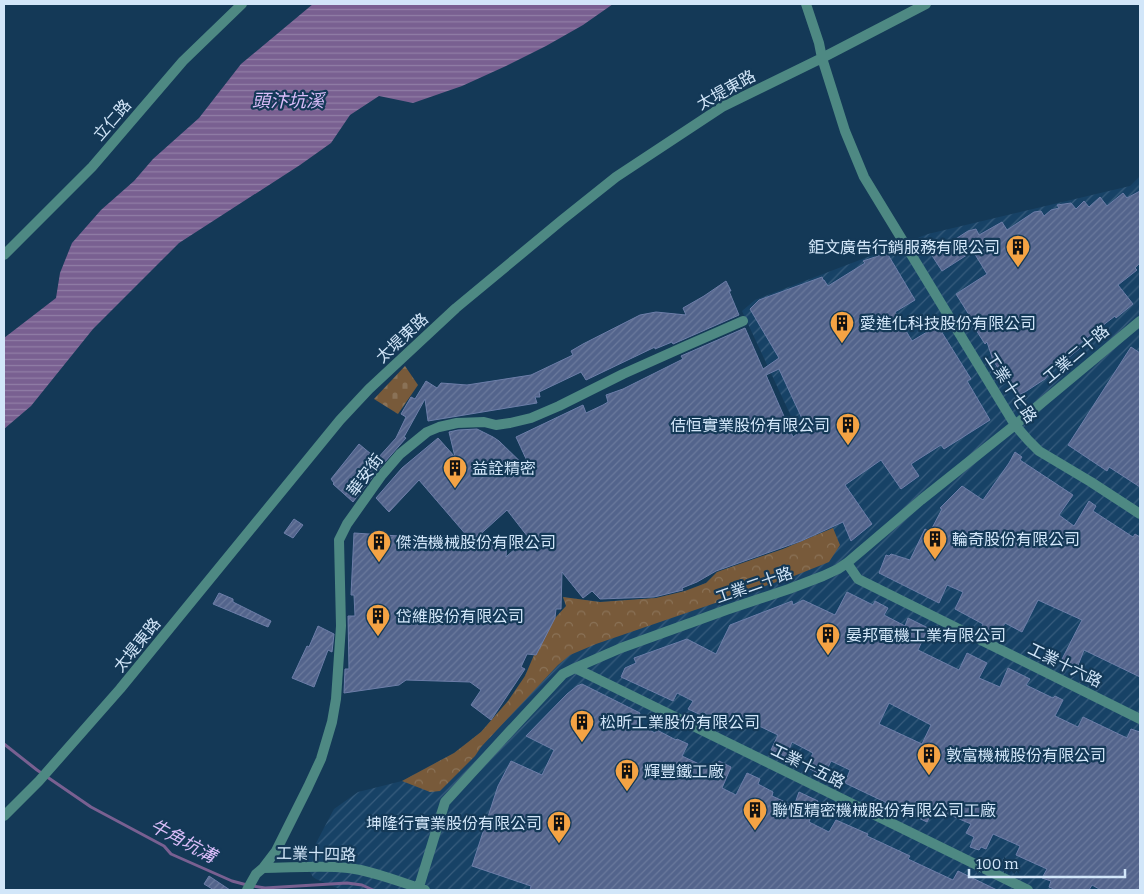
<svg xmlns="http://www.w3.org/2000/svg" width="1144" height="894" font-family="Bitter,'Noto Sans TC',serif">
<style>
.industrial{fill:url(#industrial-furrows)}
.forest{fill:url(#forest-crowns)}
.cemetery{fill:url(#cemetery-stones)}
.water{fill:url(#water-rules)}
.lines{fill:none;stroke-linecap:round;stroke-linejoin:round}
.stream{stroke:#796091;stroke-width:3}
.building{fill:url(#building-hatch);stroke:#6d7ea9;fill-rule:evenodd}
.minor{stroke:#4e8983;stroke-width:10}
.labels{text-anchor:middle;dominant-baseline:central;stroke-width:4.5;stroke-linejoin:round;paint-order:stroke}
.street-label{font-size:16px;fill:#d2e6f9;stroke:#143957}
.poi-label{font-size:16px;fill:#d2e6f9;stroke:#143957;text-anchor:start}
.water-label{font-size:18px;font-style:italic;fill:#dabdf9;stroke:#143957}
</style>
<defs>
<pattern id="industrial-furrows" width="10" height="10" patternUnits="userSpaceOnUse" patternTransform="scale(1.25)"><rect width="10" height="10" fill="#174266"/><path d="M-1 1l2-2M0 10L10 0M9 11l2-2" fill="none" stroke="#385d7d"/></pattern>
<pattern id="forest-crowns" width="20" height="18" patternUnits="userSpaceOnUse" patternTransform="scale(1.25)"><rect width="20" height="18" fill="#785a3a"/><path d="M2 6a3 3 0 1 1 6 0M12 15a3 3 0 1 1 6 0" fill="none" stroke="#8a7257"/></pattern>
<pattern id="cemetery-stones" width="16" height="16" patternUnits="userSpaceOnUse" patternTransform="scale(1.25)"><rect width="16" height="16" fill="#785a3a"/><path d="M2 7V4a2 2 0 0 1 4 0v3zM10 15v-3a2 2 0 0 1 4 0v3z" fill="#8a7257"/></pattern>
<pattern id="water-rules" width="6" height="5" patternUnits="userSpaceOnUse" patternTransform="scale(1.25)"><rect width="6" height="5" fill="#796091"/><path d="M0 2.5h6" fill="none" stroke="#917ea7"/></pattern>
<pattern id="building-hatch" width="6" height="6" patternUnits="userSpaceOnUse" patternTransform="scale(1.25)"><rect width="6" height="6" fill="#53648c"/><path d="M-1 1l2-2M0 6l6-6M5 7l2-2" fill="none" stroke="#6b7a9d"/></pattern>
</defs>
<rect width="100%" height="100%" fill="#143957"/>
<path class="industrial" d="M1140,176V890H342L316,879L313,877L304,862L315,845L334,809L358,792L402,781L454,753L481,732L508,701L525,676L534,655L543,641L546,628L566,606L563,597L600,602L656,598L685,591L706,583L717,572L783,549L799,542L839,519L742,311L755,300L928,234L1130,186Z"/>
<path class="forest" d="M833,528L840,545L829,562L794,576L596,644L570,655L558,665L481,747L475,756L440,791L430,792L402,781L454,753L481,732L508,701L525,676L534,655L543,641L546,628L566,606L563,597L600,602L656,598L685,591L706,583L717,572L783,549Z"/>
<path class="cemetery" d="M405,366L418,385L398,414L374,399Z"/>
<path class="water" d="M313,4H613L583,25L546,46L506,66L462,86L413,103L379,96L350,115L331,143L300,165L179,243L93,329L31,406L4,429V338L56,298L60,273L72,243L101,210L134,181L153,159L199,118L241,64Z"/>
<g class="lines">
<path class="stream" d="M4,744L37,770L91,807L164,846L171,854L232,881L247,885
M253,886L265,888L347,883L362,885L373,890"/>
</g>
<path class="building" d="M1140,191V263L1135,268L1137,270L1118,285L1133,304L1116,318L1115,316L1093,333L1078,345L1080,348L1062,363L1060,360L1046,372L1048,375L1045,379L1025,392L1016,396L993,360L987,342L985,344L971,322L973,321L956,294L987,274L973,251L942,271L929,251L937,245L940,249L968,231L976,229L979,235L1002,222L1007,230L1034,212L1041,211L1044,216L1051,210L1059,208L1057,205L1071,203L1076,209L1084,201L1089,207L1100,197L1107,206L1123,193L1127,198Z
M887,253L915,300L895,312L912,341L937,326L939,331H941L971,379L967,381L990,420L944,449L941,445L911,464L919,476L901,489L881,460L845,485L872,524L851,541L843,522L801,541L716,571L697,582L682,588L683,590L654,597L600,599L592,591L583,598L562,572L561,609H556L555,618L536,655L527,654L521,667L525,669L491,720L471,705L481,690L470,682L406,680L399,685L344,693L345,669H349L348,616H355L354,595H351L354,533L414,537V535L468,537L419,480L389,512L376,498L402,468L438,438L455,457L449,432L458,430L477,429L493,437L499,441L533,474L516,437L583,405L586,413L603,405L608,402L606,395L623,389L683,359L681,356L745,328L763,369L779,358L750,309L759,300L822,277L823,280H824L828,286L865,263L863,261ZM779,369L806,427L793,437L766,375ZM507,510L528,537L506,557L507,541L474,540Z
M726,281L731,291H729L739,315L673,344L672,342L655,349V347L586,380L581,372L539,392L540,397H535L537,403L428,421L425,399L404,437L406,438L376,472L353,502L333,484L334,483L331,479L359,444L377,459L396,438L406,417L401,414L411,397L415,399L426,381L437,388L441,383L467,385L531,375L573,355L571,351L583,344L640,315L656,312L686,315L683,308L704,296Z
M1131,347L1140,353V487L1109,467L1107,471L1068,445Z
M1015,452L1022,457L1020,460L1073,495L1059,515L1074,526L1089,501L1096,506L1093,511L1133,537L1135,534L1140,537V549L1139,554L1140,556V677L1084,650L1077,668L1061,661L1082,620L1038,600L1022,632L1005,623L999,634L982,626L983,624L955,609L963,592L947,585L939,603L879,573L886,555L889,556L891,554L910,560L925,529L930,532L942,509L940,508L962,486L983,500L1009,463Z
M294,519L303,525L293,538L284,533Z
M847,592L873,605L875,601L888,608L884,615L905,626L908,618L928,628L918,650L959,670L967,653L987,663L979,678L1000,687L1008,668L1030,679L1026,685L1053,698L1055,696L1063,700L1055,716L1078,727L1083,717L1127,738L1131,729L1140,732V890H1101L1092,885L1089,890H1056L1049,887L1051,881L1042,878L1047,869L1016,855L1020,846L993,834L986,849L981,847L979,850L970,847L974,837L966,833L971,824L934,808L927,822L845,783L850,770L831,761L824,776L806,767L813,753L792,742L786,757L771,750L778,735L736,715L731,727L702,712L701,715L688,709L693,701L677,693L673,701L621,677L625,668L636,663L634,658L687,639L716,654L730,625L792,601L793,605L803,600L835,615ZM889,703L931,725L922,744L879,724Z
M219,593L233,599V602L271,621L268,627L213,604Z
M318,626L334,634L332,652L328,650L314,687L292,678L307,646L309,647Z
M582,684L640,713L636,723L655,733L657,730L676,740L677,739L688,744L682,756L714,771L719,761L731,767L722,788L736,795L747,773L760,779L758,784L773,792L772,796L794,806L799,792L818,801L809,822L829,832L836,820L868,834L867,836L910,856L908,859L953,880L958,871L997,890H530L531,886L472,866L498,786L511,761L542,775L554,750L526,736L567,694L577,686Z
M209,876L230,890H214L204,884Z"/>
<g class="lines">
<path class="minor" d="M806,4L819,43L822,58L845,131L864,177L1015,425L1028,440L1039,451L1091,482L1140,514
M4,255L92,167L183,61L242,4
M847,563L858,579L1140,719
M575,668L1028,890
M4,816L39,781L120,689L340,420L369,389L456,308L562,220L616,177L722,107L822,58L926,4
M263,868C290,868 322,865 348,868C374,871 400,882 425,890
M247,890L256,874L263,868L276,851L308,787L321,759L332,722L336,699L341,626L339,540L347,524L381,476L400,454L427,432L439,427L457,423L484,422L496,425L510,423L531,418L559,406L623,374L688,345L743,321
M418,890L445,802L511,730L563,674L575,668L621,648L726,610L789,589L823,576L838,569L847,563L921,500L1015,425L1140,321"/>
</g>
<defs>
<symbol id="building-pin" viewBox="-11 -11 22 30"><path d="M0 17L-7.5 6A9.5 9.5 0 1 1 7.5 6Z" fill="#f4a344" stroke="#143957"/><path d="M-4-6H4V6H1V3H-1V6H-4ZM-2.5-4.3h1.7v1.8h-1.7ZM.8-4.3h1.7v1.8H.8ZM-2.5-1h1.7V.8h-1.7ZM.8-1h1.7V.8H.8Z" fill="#111"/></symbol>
</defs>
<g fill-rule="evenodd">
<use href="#building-pin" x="1004" y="233" width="28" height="38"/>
<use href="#building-pin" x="828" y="309" width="28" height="38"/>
<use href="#building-pin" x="834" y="411" width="28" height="38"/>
<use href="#building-pin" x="441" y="454" width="28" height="38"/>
<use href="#building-pin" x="921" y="525" width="28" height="38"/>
<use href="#building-pin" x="365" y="528" width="28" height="38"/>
<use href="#building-pin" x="364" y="602" width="28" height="38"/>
<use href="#building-pin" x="814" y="621" width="28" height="38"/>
<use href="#building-pin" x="568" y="708" width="28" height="38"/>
<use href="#building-pin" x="915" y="741" width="28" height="38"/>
<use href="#building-pin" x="613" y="757" width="28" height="38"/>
<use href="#building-pin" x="741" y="796" width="28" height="38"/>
<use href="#building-pin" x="545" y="809" width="28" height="38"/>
</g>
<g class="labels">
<g class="street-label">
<text transform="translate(726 90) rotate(-29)">太堤東路</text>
<text transform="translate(112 120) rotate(-49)">立仁路</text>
<text transform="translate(402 338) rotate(-43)">太堤東路</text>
<text transform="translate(1076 354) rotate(-40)">工業二十路</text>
<text transform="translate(1011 388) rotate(57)">工業十七路</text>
<text transform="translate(365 475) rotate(-53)">華安街</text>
<text transform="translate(754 585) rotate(-19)">工業二十路</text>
<text transform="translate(137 645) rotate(-51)">太堤東路</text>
<text transform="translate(1065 665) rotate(26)">工業十六路</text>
<text transform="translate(808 766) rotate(26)">工業十五路</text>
<text transform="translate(316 854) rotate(1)">工業十四路</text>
</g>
<g class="poi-label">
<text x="1000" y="247" text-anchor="end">鉅文廣告行銷服務有限公司</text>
<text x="860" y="323">愛進化科技股份有限公司</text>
<text x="830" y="425" text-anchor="end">佶恒實業股份有限公司</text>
<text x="472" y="468">益詮精密</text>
<text x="952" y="539">輪奇股份有限公司</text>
<text x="396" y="542">傑浩機械股份有限公司</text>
<text x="396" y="616">岱維股份有限公司</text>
<text x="846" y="635">晏邦電機工業有限公司</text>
<text x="600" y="722">松昕工業股份有限公司</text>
<text x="946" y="755">敦富機械股份有限公司</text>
<text x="644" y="771">輝豐鐵工廠</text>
<text x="772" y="810">聯恆精密機械股份有限公司工廠</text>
<text x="542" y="823" text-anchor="end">坤隆行實業股份有限公司</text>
</g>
<g class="water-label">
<text x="288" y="101">頭汴坑溪</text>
<text transform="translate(183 841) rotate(28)">牛角坑溝</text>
</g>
</g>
<rect width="1144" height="894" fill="none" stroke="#d2e6f9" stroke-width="10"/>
<path d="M969 869v8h156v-8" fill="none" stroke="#d2e6f9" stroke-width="2.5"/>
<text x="976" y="869" font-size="15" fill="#d2e6f9" stroke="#143957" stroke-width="4" paint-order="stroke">100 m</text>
</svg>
